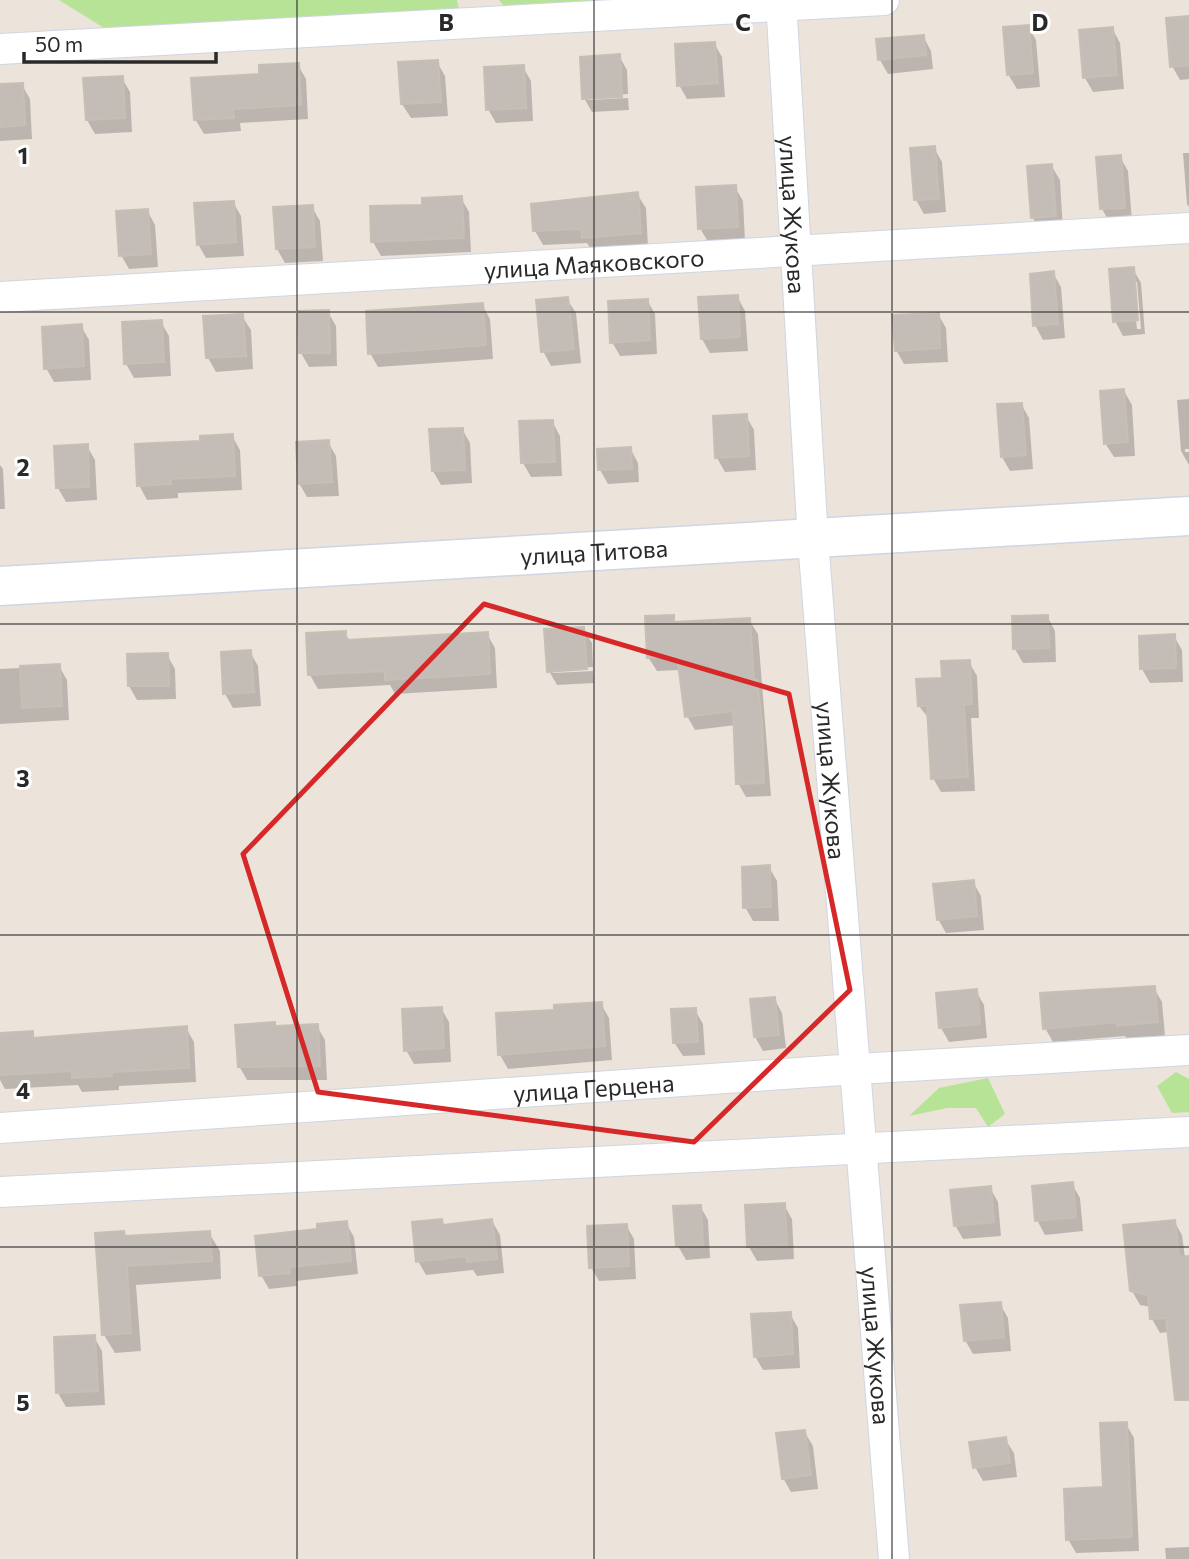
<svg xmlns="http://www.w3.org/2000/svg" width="1189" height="1559" font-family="Commissioner,sans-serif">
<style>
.green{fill:#b7e396}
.shadow{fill:#0003;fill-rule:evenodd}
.building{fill:#c4bdb7;stroke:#c7bfb4;stroke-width:2}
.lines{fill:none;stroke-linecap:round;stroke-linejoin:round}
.minor-casing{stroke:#d0d5e2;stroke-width:32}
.secondary-casing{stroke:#d0d5e2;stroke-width:41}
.minor{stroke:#fff;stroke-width:30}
.secondary{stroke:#fff;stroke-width:38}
.marked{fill:none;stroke:#d62828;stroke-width:5;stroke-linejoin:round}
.grid{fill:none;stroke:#292929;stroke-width:2;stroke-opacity:0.55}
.labels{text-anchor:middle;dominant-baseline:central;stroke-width:6;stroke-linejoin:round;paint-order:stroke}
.street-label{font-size:24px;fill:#292929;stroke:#fff}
.grid-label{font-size:23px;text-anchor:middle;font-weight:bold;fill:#292929;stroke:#fff;stroke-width:6;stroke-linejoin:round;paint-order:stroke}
</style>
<rect width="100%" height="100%" fill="#ece3db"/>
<path class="green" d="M59,0H457L459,10L109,31Z
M499,0H660L505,7Z
M1176,1072L1189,1079V1112L1172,1113L1157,1086Z
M988,1078L1005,1114L988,1127L976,1108H947L909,1116L939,1088Z"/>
<path class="shadow" d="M1189,18V79L1180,80L1172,66Z
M1028,26L1036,40L1040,87L1017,89L1008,74Z
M1112,28L1120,43L1124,89L1093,92L1085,78Z
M923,36L931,51L933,69L888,74L880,60Z
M714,43L722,57L725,97L687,99L679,85Z
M619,56L627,70L628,94L588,97V100L628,98L629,110L592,112L584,98Z
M437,62L445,76L448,116L411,118L402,104Z
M298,65L306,79L308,119L240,123L241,131L204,134L195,119L261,76Z
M523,67L531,81L533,121L496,123L488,109Z
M122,78L130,92L132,132L95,134L87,120Z
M22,85L30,99L32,139L0,141V86Z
M934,148L942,162L946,212L924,214L916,200Z
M1183,153H1189V207L1187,204Z
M1120,157L1128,171L1132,221L1110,223L1102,209Z
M1051,165L1060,180L1063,230L1041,232L1033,218Z
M735,187L743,201L745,240L708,242L700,228Z
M637,194L646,208L648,247L592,251L587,243L543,245L535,231Z
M461,198L469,212L471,252L381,256L373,242L424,207Z
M233,202L241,216L244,256L206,258L198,244Z
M312,207L320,221L323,261L285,263L277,249Z
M147,210L155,225L158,267L129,269L121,255Z
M1133,269L1141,283L1145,334L1123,336L1115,321ZM1133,282H1137L1141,329H1137Z
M1053,273L1061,287L1065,338L1043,340L1035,325Z
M737,296L745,311L748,351L710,353L702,339Z
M567,299L576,313L581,363L551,366L543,351Z
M647,300L655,314L657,354L620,356L612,342Z
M482,305L490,319L493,359L378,367L370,353Z
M328,312L336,326L337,366L309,367L301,353Z
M938,314L946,328L948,362L904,364L896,350Z
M242,316L251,330L253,369L216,372L208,358Z
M161,322L169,336L171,376L134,378L126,364L124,324Z
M81,326L89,340L91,380L54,382L46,368Z
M1124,391L1132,405L1135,456L1114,457L1105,443Z
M1189,399V449H1185V452H1189V465L1181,451L1177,400Z
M1021,404L1029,418L1033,469L1010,471L1002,457Z
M746,416L754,430L756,470L725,472L717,458Z
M552,421L560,436L562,476L531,477L523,463Z
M462,429L470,443L472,483L441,485L433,471Z
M232,436L240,450L242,490L178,493V498L147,500L139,485L202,442Z
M328,442L336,456L339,496L307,497L299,483Z
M87,446L95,460L97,500L66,502L58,488Z
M630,448L638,463L639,482L608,484L600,470Z
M0,465L3,469L5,509H0Z
M1047,616L1055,631L1056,662L1023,663L1015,649Z
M673,617L677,624L749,620L758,634L771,796L746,797L738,783L736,725L695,730L687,716L681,670L657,671L648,657Z
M583,629L592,643L593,667L553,669V673L593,671L594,683L557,685L549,671Z
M345,633L350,641L487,634L495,648L497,688L395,694L390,685L318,689L310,675Z
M1174,636L1182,650L1183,682L1150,683L1142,669Z
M250,652L258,666L261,706L233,708L225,694Z
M167,655L175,669L176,699L137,700L129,686V656Z
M969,662L977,676L979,718H971L975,791L941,792L933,778L930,720L919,706L944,680Z
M59,666L67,680L69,720L0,724V669Z
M769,867L777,881L779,921H753L745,907Z
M973,882L981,896L984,930L946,933L938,919Z
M1154,988L1162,1002L1165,1036L1127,1039L1125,1036L1053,1042L1045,1028Z
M976,991L984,1005L987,1038L949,1042L941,1028Z
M774,998L782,1013L786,1048L763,1051L755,1037Z
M601,1004L609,1018L612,1060L508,1069L500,1055L556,1011Z
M441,1008L449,1022L451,1062L414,1064L406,1050Z
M695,1010L703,1024L705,1055L683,1056L674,1042Z
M274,1024L276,1028L317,1026L325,1040L327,1080H247L239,1066Z
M186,1028L194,1042L196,1082L119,1086V1090L82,1092L78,1085L5,1089L0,1080V1035L32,1033L36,1040Z
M1072,1184L1080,1198L1083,1231L1045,1235L1037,1220Z
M990,1188L998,1202L1001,1236L963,1239L955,1225Z
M784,1205L792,1219L794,1259L757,1261L749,1247Z
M700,1206L708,1220L710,1258L686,1260L678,1246Z
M441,1220L445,1227L492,1221L500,1235L504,1273L477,1276L473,1270L426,1275L418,1261Z
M1174,1221L1182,1235L1185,1258L1189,1257V1396L1169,1332L1160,1333L1152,1319L1151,1307L1140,1305L1132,1291Z
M346,1223L354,1237L358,1274L296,1281L297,1286L269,1289L261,1275L319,1231Z
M626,1225L634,1239L636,1279L599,1281L591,1267Z
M209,1233L220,1251L221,1279L136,1285L141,1351L115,1353L104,1335L126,1238Z
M1000,1304L1008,1318L1011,1351L973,1354L965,1340Z
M790,1314L798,1328L800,1368L763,1370L755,1356Z
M94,1337L102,1351L105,1405L66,1407L58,1393Z
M1126,1424L1134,1438L1139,1551L1076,1553L1068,1539L1105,1489Z
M804,1431L813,1446L818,1489L791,1492L783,1478Z
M1005,1439L1014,1453L1017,1477L983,1481L975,1467Z
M1189,1547V1559H1166L1165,1548Z"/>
<path class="building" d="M1189,16V65L1170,67L1166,18Z
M1029,25L1033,73L1007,75L1003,27Z
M1113,27L1117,75L1083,78L1079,30Z
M924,35L926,55L878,60L876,39Z
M715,42L718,83L677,86L675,44Z
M620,54L622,97L582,99L580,57Z
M438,60L441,102L401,104L398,62Z
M299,63L301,105L233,109L234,118L194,120L191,78L259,74V65Z
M524,65L526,108L486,110L484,67Z
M123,76L125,118L86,120L83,78Z
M23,83L25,125L0,127V84Z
M935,146L939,199L914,200L910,148Z
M1121,155L1125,208L1100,209L1096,157Z
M1052,164L1056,216L1031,218L1027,166Z
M736,185L738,227L698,229L696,187Z
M638,192L641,233L582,238L581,229L533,231L531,204Z
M462,196L464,238L371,242L370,206L422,205V198Z
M234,201L236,242L197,245L194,203Z
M313,205L315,247L276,249L273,207Z
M148,209L151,254L119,256L116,211Z
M1134,267L1138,320L1113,322L1109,269Z
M1054,271L1058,324L1033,326L1030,274Z
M738,295L740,337L701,339L698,297Z
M568,297L574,349L541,352L536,300Z
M648,299L650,340L610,343L608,301Z
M483,303L486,345L368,354L366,311Z
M329,310L330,353H299L298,311Z
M939,313L940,348L895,351L892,315Z
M243,314L246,356L206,358L203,316Z
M162,320L164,362L124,364L122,322Z
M82,324L84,366L44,369L42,327Z
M1124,389L1128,442L1104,444L1100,391Z
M1022,403L1026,455L1001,457L997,404Z
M747,414L749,456L715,458L713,416Z
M553,420L555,462L521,463L519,421Z
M463,428L465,470L432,471L429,429Z
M233,434L235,476L171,479V484L137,486L135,444L200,441V436Z
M329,440L332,482L298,484L296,442Z
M88,444L89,487L56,488L54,446Z
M631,447L632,469L598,470L597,449Z
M674,615V622L750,618L754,680H757L762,721L764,783L736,784L733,711L685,717L677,656L647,658L645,616Z
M1048,615L1049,648L1013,649L1012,616Z
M584,627L587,669L547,672L544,629Z
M346,631V640L488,632L490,674L385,680V671L308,675L306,633Z
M1175,634L1176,668L1140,669L1139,636Z
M251,650L254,692L223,694L221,652Z
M168,653L169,686H128L127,654Z
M970,660L972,704H964L968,777L931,779L927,706H918L916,679L942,678L941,661Z
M60,664L62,706L22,708L20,666Z
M770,865L771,907L743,908L742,867Z
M974,880L977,916L937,920L933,884Z
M1155,986L1158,1022L1117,1026V1022L1043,1029L1040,993Z
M977,989L980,1024L939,1028L936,993Z
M775,997L779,1035L754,1037L750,999Z
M602,1002L605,1046L498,1055L496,1013L554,1010V1005Z
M442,1007L444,1048L404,1051L402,1009Z
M696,1008L698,1042L673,1043L671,1009Z
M275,1022V1026L318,1024L320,1066L238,1067L235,1025Z
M187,1026L189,1068L112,1072V1076L72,1078V1071L0,1075V1033L33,1031V1038Z
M1073,1182L1076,1217L1035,1221L1032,1186Z
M991,1186L994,1222L954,1226L950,1190Z
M785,1203L787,1245L747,1247L745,1205Z
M701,1205L703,1245L676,1246L673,1206Z
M442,1219L443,1225L492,1219L497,1259L467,1262L466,1256L416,1262L412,1222Z
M1175,1220L1179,1257L1189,1256V1400H1175L1166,1318L1150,1319L1148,1295L1130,1291L1123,1225Z
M347,1221L351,1261L289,1267L290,1273L259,1276L255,1236L317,1229V1224Z
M627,1224L629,1266L589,1268L587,1226Z
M124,1231L125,1236L210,1231L212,1261L127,1266L131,1333L102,1335L95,1233Z
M1001,1302L1004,1337L964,1341L960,1305Z
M791,1312L793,1354L754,1357L751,1314Z
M95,1335L98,1391L56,1393L54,1337Z
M1127,1422L1132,1537L1066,1540L1064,1489L1103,1487L1100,1423Z
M805,1430L811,1475L782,1479L776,1433Z
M1006,1437L1010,1463L973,1468L969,1442Z"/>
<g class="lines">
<defs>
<g id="minor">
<path id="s1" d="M781,0L813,540L894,1559"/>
<path d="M0,49L884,0"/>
<path id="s2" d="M0,297L1189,228"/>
<path id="s3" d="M0,1128L856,1069L1189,1050"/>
<path d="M0,1192L1189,1132"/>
</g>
<g id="secondary">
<path id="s4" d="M0,586L1189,516"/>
</g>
</defs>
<use href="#minor" class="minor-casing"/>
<use href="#secondary" class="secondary-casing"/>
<use href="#minor" class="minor"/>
<use href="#secondary" class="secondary"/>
</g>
<path class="marked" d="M484,604L789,694L850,990L694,1142L318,1092L243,854Z"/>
<path class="grid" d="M297,0V1559M594,0V1559M892,0V1559M0,312H1189M0,624H1189M0,935H1189M0,1247H1189"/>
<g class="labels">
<g class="street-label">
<text stroke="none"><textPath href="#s1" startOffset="215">улица Жукова</textPath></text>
<text stroke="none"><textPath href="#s2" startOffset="595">улица Маяковского</textPath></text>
<text stroke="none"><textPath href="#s4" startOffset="595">улица Титова</textPath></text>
<text stroke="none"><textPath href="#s1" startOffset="782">улица Жукова</textPath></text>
<text stroke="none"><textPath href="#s3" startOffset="595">улица Герцена</textPath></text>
<text stroke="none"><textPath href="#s1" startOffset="1349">улица Жукова</textPath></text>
</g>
</g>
<g class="grid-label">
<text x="446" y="31">B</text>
<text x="743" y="31">C</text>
<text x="1040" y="31">D</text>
<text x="23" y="164">1</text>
<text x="23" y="476">2</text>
<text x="23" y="787">3</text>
<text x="23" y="1099">4</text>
<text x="23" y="1411">5</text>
</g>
<path d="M24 52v10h192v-10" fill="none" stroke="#292929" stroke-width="3.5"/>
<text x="35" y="52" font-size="21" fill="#292929" stroke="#ffffff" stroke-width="5" paint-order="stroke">50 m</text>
</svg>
